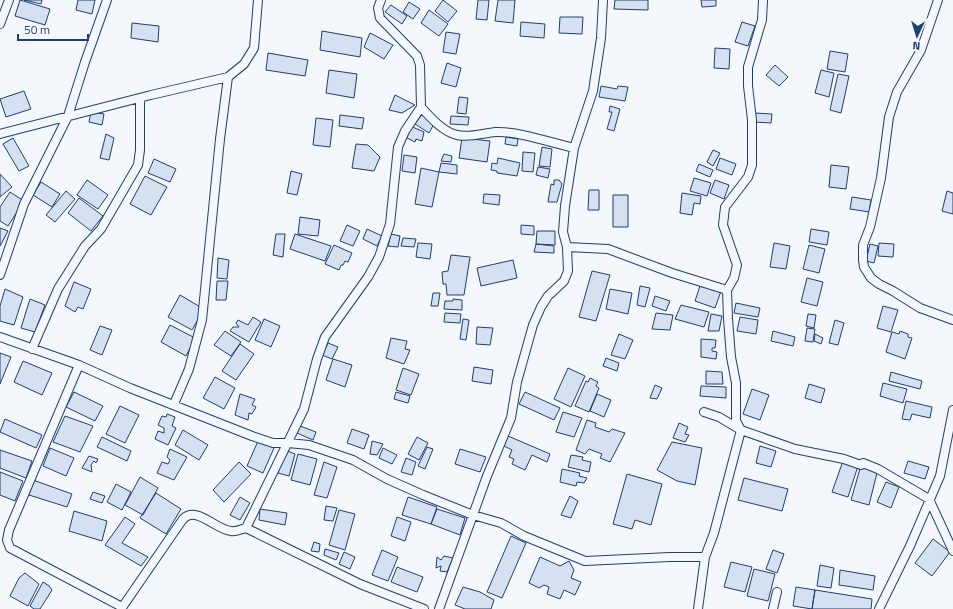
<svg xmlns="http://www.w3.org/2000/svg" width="953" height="609" font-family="'Titillium Web',sans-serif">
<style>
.building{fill:#d5e0f0;stroke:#1d3f73}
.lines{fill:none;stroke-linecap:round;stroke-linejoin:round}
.minor-casing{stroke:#1d3f73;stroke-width:10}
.minor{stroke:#f4f7fb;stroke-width:8}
</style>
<rect width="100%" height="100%" fill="#f4f7fb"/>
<path class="building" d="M20,0L50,9L45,25L15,16Z
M24,0H42L41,4Z
M78,0H95L92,14L76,10Z
M443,0L457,11L448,22L435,11Z
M478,0H489L487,20L476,19Z
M498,0H515L513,23L495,21Z
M615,0H648V10L614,9Z
M701,0H716V6L702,7Z
M409,2L420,9L413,19L403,12Z
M391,5L407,16L402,24L385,12Z
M429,10L448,24L439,36L421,23Z
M560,17H583L582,34L559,33Z
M521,22L545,24L544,38L520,36Z
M742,22L755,26L748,46L735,42Z
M132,23L159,26L158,42L131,38Z
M322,31L362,38L360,57L320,50Z
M446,32L460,34L456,54L443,52Z
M370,33L393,45L384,59L364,47Z
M715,48L730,49L729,69L714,68Z
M830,51L848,54L845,72L827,69Z
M268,53L308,60L305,76L266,70Z
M447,63L461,68L456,87L441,83Z
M775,65L788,77L779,86L766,75Z
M329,70L357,74L354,98L326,93Z
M821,70L834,73L829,97L815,93Z
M838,74L849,76L841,113L830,110Z
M601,86L617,89L618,86L628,87L625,101L599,97Z
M24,91L31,109L6,117L0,99Z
M395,95L415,105L402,113L389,110Z
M459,97L468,98L466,114L457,113Z
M610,106L620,109L614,131L607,129L612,112H609Z
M91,112L104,114L102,125L89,122Z
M754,113L772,114L771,123L754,122Z
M422,114L435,122L429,133L415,124Z
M340,115L364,118L362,129L339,126Z
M451,116L469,117L468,125L450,124Z
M316,118L333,120L330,147L313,145Z
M410,126L424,132L422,141L416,139L415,142L405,137Z
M106,134L114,138L109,160L100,158Z
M506,137L518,139L517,146L505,144Z
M13,138L29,166L19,171L3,144Z
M462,138L490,141L487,162L459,158Z
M356,144L368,145L380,157L374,171L352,168Z
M542,147L552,149L550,167L539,166Z
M713,150L720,153L713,166L707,162Z
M523,152L535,153L533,172L522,171Z
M444,154L452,156L451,162L441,161Z
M404,155L417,157L415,173L402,171Z
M498,158L520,163L517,176L497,173V171L491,170L492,163L497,164Z
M720,158L736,164L732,175L716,169Z
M154,159L176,169L170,182L148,173Z
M441,163L457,165V174L439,172Z
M699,164L713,170L710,177L696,171Z
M831,165L849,167L846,189L829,187Z
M538,167L550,169L548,178L536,175Z
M421,168L439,172L432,207L415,204Z
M291,171L302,174L297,195L287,193Z
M0,174L12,187L0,197Z
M145,176L167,187L151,215L130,204Z
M694,178L711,183L707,196L690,191Z
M87,180L108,195L98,209L77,195Z
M554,180H559L562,184L557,202H548L551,184L554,185Z
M715,180L729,185L724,199L710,193Z
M41,182L60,194L52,207L33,195Z
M589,190H599V210H588Z
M66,191L75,199L55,222L46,215Z
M947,191L953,193V214L942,211Z
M10,192L24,201L8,226L0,221V207Z
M682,193L701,196L700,204L694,203L692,215L680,213Z
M484,194L500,195L499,205L483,203Z
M613,195H628V227H613Z
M852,197L871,200L869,212L850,209Z
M79,198L103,216L91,231L68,213Z
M300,217L320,220L318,236L298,234Z
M347,225L360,231L353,246L340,241Z
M521,225L534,226V235L521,234Z
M0,228L8,231L0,246Z
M367,229L382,236L377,246L363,239Z
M811,229L829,232L827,245L809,242Z
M537,231H555V245L536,244Z
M276,234H285L283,257L273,255Z
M295,234L331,246L325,261L290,249Z
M391,234L400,236L398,247L388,246Z
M403,238L416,239L414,247L401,246Z
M418,243L432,244L430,259L416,257Z
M774,243L790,246L786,269L770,267Z
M879,243L894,244L893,257L878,256Z
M536,244L554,246V253L534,252Z
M870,244L878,246L874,263L866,261Z
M334,245L352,253L348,262L345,261L343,265H341L339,270L325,264Z
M809,245L825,249L819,273L803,269Z
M451,255L470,257L464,295H447L446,284H443L442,272L448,271Z
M218,258L229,260L227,279L217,278Z
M513,260L517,278L481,286L477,268Z
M592,271L610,275L596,321L579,317Z
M807,278L823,282L817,306L801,302Z
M217,281H228L226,300H216Z
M74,282L91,289L83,309L78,307L75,312L65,306Z
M640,286L650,288L645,307L637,305Z
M700,286L721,291L715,308L695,301Z
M5,289L23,297L14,325L0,321V306Z
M610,289L632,293L628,314L606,309Z
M433,293H440L438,306H431Z
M180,295L202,308L200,316L192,330L168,317Z
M655,296L670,301L666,311L652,306Z
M30,299L45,305L35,332L21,328Z
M453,299L462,300V310L444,309L445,301H453Z
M736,303L760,308L758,317L734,313Z
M681,305L709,312L704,327L675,319Z
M883,306L898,310L891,332L877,328Z
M445,313L461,314L460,323L444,322Z
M656,313L673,315L670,330L652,329Z
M711,314L722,316L719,331H708Z
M808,314L816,315L814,328L806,326Z
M253,317L261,322L249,342L230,331L233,327H239L236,323L238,320L248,325Z
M740,317L758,320L756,334L737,331Z
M264,319L280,326L271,347L255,340Z
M463,319L469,320L466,340L460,339Z
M835,320L844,323L838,345L829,343Z
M170,325L195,338L186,356L161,342Z
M100,326L112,330L102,355L90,350Z
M477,327L493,328L490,345L476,344Z
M807,328L815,329L813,342L805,341Z
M225,331L241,342L231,356L214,345Z
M773,331L795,337L793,346L771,341Z
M900,331L908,334V337L912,338L905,359L886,352L892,332L899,334Z
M619,334L633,340L625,359L611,355Z
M815,334L823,338L821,344L814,341Z
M391,338L407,341L405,349L410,350L404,364L386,358Z
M701,339L716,340L715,348H712V351L717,352L716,359L701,357Z
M328,343L338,347L332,359L322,355Z
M240,344L254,354L236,380L222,371Z
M0,353L11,357L0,384Z
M606,358L619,363L617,371L603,366Z
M333,359L352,365L345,387L326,380Z
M23,361L52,373L42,395L14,382Z
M474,367L493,370L491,384L472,381Z
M403,368L419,374L411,395L396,390Z
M568,368L585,376L571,407L554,399Z
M706,371L722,372L723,384H706Z
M891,372L922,381L920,389L889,381Z
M215,377L235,388L224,409L203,398Z
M590,378L598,382L596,386L599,388L589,412L575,406L586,381L588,382Z
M883,383L907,389L903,403L880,396Z
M809,384L825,389L821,403L805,398Z
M655,385L662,388L657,399L650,398Z
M701,386L726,387V398L700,396Z
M752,389L769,395L760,420L743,414Z
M74,392L103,406L95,421L66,407Z
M396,392L410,396L408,403L394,399Z
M525,392L560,408L554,420L519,404Z
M240,394L255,399L252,405L256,407L252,414L249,413L248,420L235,415Z
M597,394L611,400L604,417L590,411Z
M906,401L932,407L930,418L912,414L910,420L902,419Z
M120,406L139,415L125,443L106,434Z
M563,412L582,418L574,437L556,432Z
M167,414L175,417L172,426L176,428L168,445L155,439L158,431L164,433V428L158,425L162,416L166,417Z
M65,416L93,426L80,452L53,442Z
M5,419L42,435L36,448L0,432Z
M587,420L596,423L595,427L609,432L612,429L625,433L610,462L600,458L602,454L589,449L585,454L576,450Z
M679,423L688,427L685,434L689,435L685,442L673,438Z
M300,426L316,432L313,440L297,433Z
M352,429L369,435L364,449L347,443Z
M183,430L208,445L199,460L175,445Z
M508,436L550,454L547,462L532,455L525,470L512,464L514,459L509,457L512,450L504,446Z
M102,437L131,451L127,461L97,447Z
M417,437L428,443L419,460L408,454Z
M258,441L274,448L263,473L247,466Z
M372,441L383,444L377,455L370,454Z
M672,442L702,448L695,485L677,481L657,470Z
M760,446L776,451L771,467L756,463Z
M427,447L433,449L425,469L418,466Z
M50,448L74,458L66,476L43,466Z
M383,448L397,455L392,464L379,458Z
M170,449L187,457L174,480L157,473L162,462L168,464L170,460L167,457Z
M460,449L486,457L480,472L455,464Z
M0,450L32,461L26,478L0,468Z
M285,450L295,454L289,476L278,473Z
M298,454L317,459L310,485L291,480Z
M571,455L583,457L582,460L591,462L589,472L568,467Z
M89,456L98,459L96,463L94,461L91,465L92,472L82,468Z
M406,458L416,462L412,475L401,472Z
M843,461L858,466L848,497L832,492Z
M908,461L929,467L925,479L904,473Z
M239,462L251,474L224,502L213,490Z
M324,462L337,467L327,498L314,495Z
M861,465L878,469L869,505L851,500Z
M562,469L580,473L579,476L587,478L584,483L577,482L576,486L560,482Z
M0,472L23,481L15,501L0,495Z
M627,474L662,484L651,525L635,520L632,529L613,524Z
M140,477L158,488L143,515L125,505Z
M744,478L788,489L782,511L738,500Z
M33,480L72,494L67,507L29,495Z
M886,482L899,487L891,508L877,502Z
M116,484L131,492L122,510L107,502Z
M93,492L105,496L102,503L90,499Z
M156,493L181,509L166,534L140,518Z
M570,496L578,501L571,518L561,515Z
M240,497L250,503L240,520L230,515Z
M408,497L437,507L431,524L402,515Z
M326,506L337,508L333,521L324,520Z
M260,509L287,513L285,525L259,520Z
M437,509L465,518L460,535L431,524Z
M339,510L355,514L345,550L329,545Z
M74,511L107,521L102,541L69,531Z
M125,517L135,524L122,543L148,557L141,566L105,545Z
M397,517L411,522L405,541L391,536Z
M511,536L526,543L502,598L487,592Z
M933,539L950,552L932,576L915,563Z
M314,542L320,544L319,552L311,551Z
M325,549L339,553L336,560L324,555Z
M382,550L398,557L388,581L372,575Z
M773,550L784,554L777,573L766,569Z
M344,552L355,557L350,569L339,564Z
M444,556L453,558L447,572L440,571L441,566L436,568L437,557L441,560Z
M540,557L560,566L569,561L574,570L571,578L581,582L575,595L564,590L560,599L547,594L549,587L544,585L539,588L529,583Z
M731,562L752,567L745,592L724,587Z
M820,565L834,568L831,588L817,586Z
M397,567L423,577L417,592L391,582Z
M754,569L775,574L768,601L747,596Z
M840,570L875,576L873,590L839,585Z
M25,573L39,584L28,606L10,596L19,578Z
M43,582L49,586L52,590L40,609H34L30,606Z
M463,587L480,592L494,600L491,609H465L455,605Z
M796,587L815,590L812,609L793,606Z
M815,590L872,599L871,609H812Z"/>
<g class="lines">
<defs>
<path id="minor" d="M938,0L921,50L897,92L889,117L881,178L870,227L863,245V260L864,267L871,278L879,284L893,291L920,308L953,320
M0,24L9,0
M421,107C430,117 443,132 457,135C470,138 483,133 496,132C518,131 552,143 574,148
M0,134L151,95L228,77L244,64L254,48L258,0
M567,247L608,249L672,273L727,290
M0,275L24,204L68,116L85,62L107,0
M0,337L79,365L130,388L252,436L273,443H288L309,445L353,460L387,479L423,495L473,515L501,523L524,536L585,561L670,557H705
M32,349L58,289L85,246L101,229L138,165L140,150V98
M79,365L9,530L7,540L10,548L122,607
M174,404L189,369L202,320L220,139L228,77
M704,412L719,417L741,430L795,449L844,459L861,465L863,463L878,469L929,499L953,551
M246,528L304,409L317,359L325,337L368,277L379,257L390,224L398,147L405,131L421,107L420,65L417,56L380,18L378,8L381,0
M121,609L183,519C196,505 216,530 231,531C236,532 241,529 246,528L360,584L424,609
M439,609L487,476L511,418L517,382L533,325L541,307L548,296L564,281L568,271L567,247L563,232L565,206L574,148L593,91L601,38L603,0
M698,609L705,557L714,533L741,430L736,421V383L731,357L728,319L727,290L734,278L737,265L723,225L725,207L748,177L752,165V120L748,86V67L762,20L763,0
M773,609L777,592
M879,609L910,546L940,476L953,410"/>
</defs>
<use href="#minor" class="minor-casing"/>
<use href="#minor" class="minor"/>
</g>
<g transform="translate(917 36) rotate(184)" stroke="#f4f7fb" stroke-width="3" paint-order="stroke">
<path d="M0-3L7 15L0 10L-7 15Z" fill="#1d3f73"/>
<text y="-6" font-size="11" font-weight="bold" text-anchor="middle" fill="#1d3f73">N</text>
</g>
<path d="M18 34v6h70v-6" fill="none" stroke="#1d3f73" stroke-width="2"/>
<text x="24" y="34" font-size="12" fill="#1d3f73" stroke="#f4f7fb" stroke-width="3" paint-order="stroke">50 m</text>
</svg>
